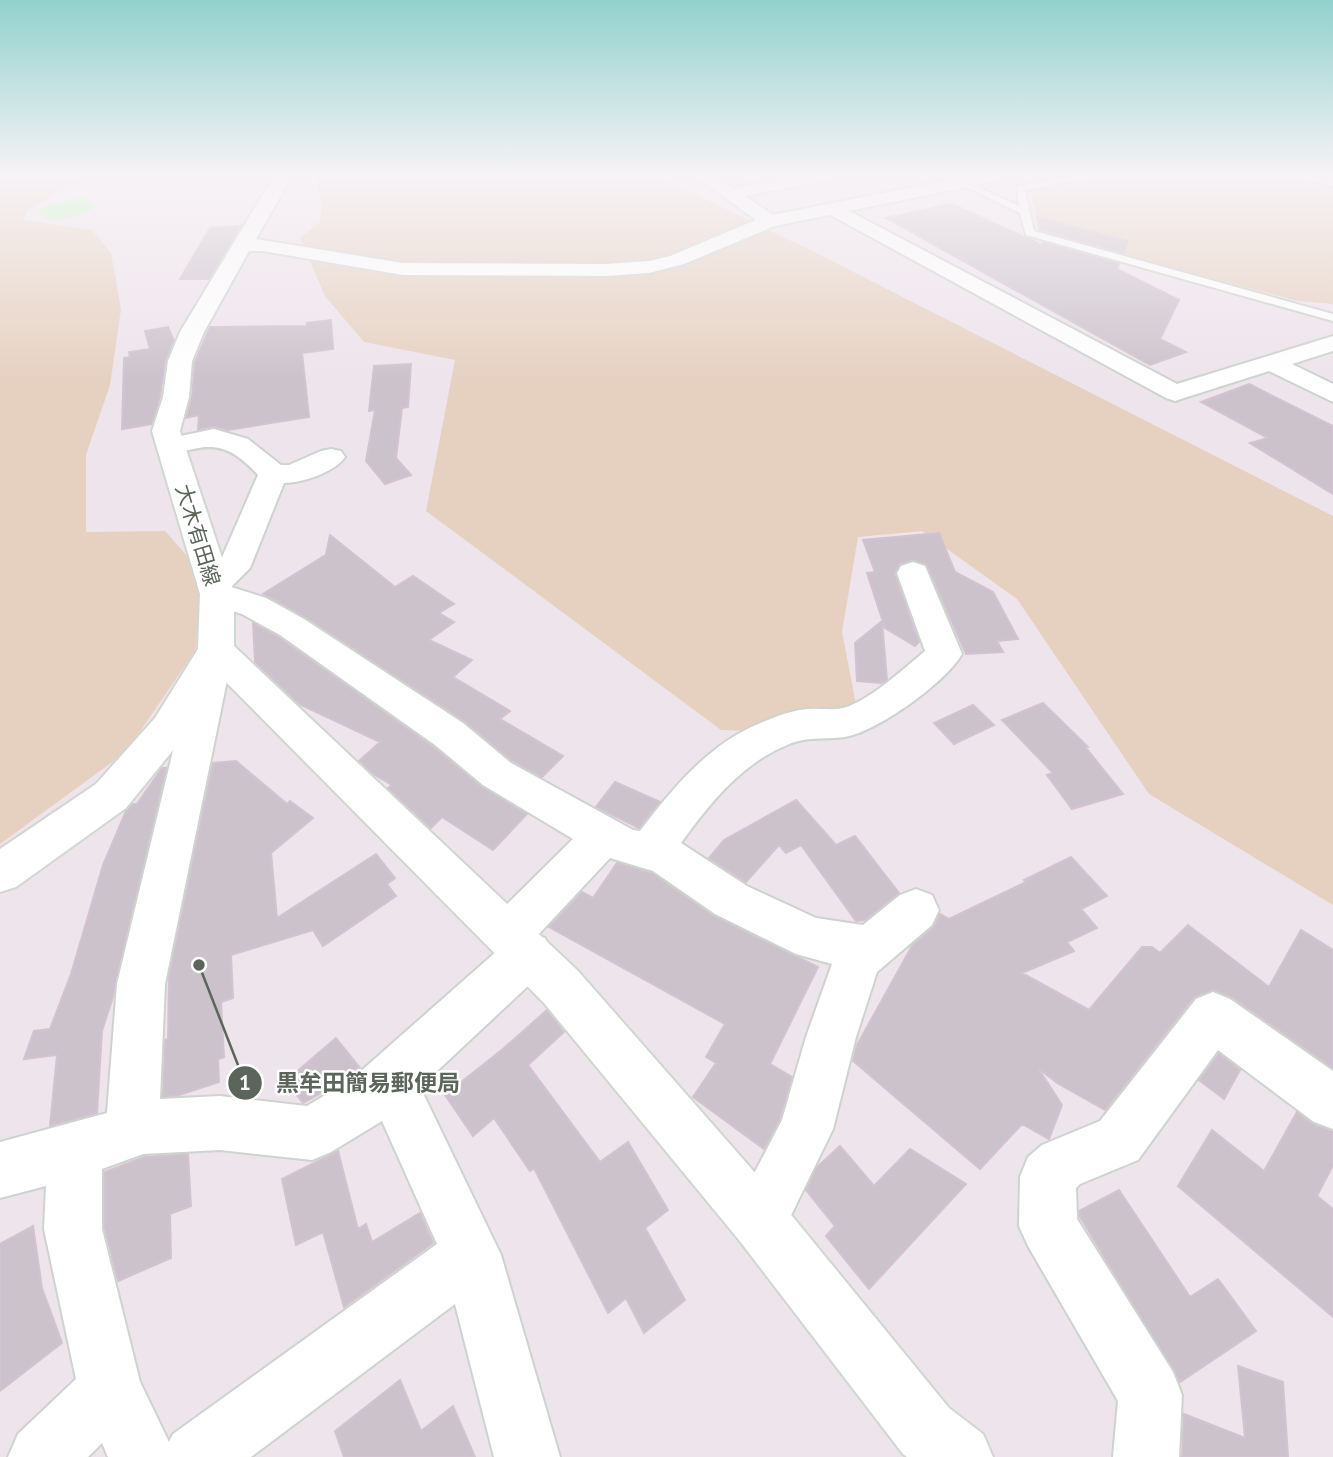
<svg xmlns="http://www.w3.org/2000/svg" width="1333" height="1457" font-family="'PT Sans','Noto Sans JP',sans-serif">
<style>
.green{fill:#e6d1c1}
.water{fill:#b2fda5}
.building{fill:#ccc2cb;stroke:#d3c3d1;stroke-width:2}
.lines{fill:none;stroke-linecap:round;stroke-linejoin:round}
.lane-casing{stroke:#cdd3cd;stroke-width:4}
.street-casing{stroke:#cdd3cd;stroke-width:4}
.secondary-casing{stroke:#cfd7cf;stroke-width:4}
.lane{fill:#fff;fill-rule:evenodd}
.street{fill:#fff;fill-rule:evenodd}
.secondary{fill:#fff;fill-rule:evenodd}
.labels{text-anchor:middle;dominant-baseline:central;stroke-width:5;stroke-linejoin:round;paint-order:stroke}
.street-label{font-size:21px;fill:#5c655c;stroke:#fff}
.leader{fill:none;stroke:#5c655c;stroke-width:2.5}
.callout-dot{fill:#5c655c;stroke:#fff;stroke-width:2.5}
.mark-label{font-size:21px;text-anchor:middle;font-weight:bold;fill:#fff}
.callout-label{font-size:23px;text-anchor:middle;font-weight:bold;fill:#5c655c;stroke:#fff;stroke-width:5;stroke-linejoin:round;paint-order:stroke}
</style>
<rect width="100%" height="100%" fill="#eee4ec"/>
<path class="green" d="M0,176H90L28,210L23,220L92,230L111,253L121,309L110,385L86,455V532L165,531L204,575L195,651L126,752L0,844Z
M316,176H658L822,256L1333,516V905L1149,794L1017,599L922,531L858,537L842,632L862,735L721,730L426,511L455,360L364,342L325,296L300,238L320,222L322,206Z
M1110,176H1299L1333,185V304L1298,301L1041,234L1030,189Z"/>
<path class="water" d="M82,197L96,206C81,216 64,221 46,219L38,210L49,205Z"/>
<path class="building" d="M952,204L1044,246L1043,242L1119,264L1117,269L1179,300L1160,339L1186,352L1150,365L886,218Z
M1037,217L1128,241L1123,253L1040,230Z
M241,226L209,279H180L210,228Z
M331,320L333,349L302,353L309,417L228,430L213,426L198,430L199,415L186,418L192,397L195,362L210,327L307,326V323Z
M168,327L174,341L165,361L160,396L152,424L122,429L124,358L130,357L129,352L150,349L145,331Z
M411,364L408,407L402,408L396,458L411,475L385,484L366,461L375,410L369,411L374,366Z
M1249,384L1333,426V494L1250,443L1268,438L1201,402Z
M939,533L955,572L993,592L1018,639L997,641L1003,652L966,654L927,565L914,560L900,564L895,574L919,642L915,646L885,628L867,573L875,572L863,540Z
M330,535L395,587L413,576L454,604L439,613L454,622L429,640L472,660L453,677L510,711L500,719L563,756L542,777L512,761L464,721L305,617L263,594L324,556L325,559Z
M882,621L887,680L882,683L857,681L855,643Z
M253,623L279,637L433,747L482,787L527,814L493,850L442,817L431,828L427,825L388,788L392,785L373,774L359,761L380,742L299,704L255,662Z
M1043,703L1088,747L1086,748L1123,794L1072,809L1047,775L1053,773L1002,720Z
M973,705L994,725L954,744L934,723Z
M236,761L287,804L290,801L313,818L271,853L277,918L376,854L395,878L387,884L396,896L323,946L313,930L231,955L233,998L221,1002L224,1057L218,1059L219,1082L176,1096H163L165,1040L168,1039L169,976L213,763Z
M162,768H166L113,997L102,1031L97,1113L50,1126L57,1055L24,1059L34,1031L50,1029L71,974L103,865L126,811L133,804H137Z
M615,782L660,802L639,828L596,807Z
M796,800L836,845L855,836L899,893L865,920L856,921L801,845L786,853L779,845L746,882L709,858L724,840Z
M1071,857L1107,896L1081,909L1097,928L1067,942L1074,951L1022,973L1089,1010L1142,947H1152L1160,953L1188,925L1269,987L1301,930L1333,950V1068L1232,997L1212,990L1194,997L1105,1110L1057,1083L1038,1068L1062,1105L1049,1139L1022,1124L980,1169L853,1061L857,1045L912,946L934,927L940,914L949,919L1026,882L1024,880Z
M617,863L652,873L714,916L818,967L770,1064L792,1077L780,1119L764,1149L693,1097L716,1063L706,1057L725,1024L549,927L582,892L593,898Z
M547,1010L564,1032L528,1065L600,1162L628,1142L668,1210L645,1228L685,1300L644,1333L626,1298L608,1313L534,1168L530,1171L494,1118L473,1136L445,1095L504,1048Z
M336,1038L360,1068L350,1077L303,1103L286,1081Z
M1219,1054L1240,1070L1224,1099L1199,1080Z
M1297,1112L1313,1124L1333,1131V1165L1317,1196L1333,1209V1317L1178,1186L1212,1130L1264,1171Z
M840,1146L874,1186L910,1149L966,1184L869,1289L826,1236L835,1226L806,1190L817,1167Z
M338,1151L358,1229L366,1224L372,1242L420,1213L433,1243L344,1307L323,1232L296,1245L282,1179Z
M188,1154L191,1206L170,1214L171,1258L118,1281L105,1229V1172L144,1157Z
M1119,1190L1190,1297L1218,1279L1256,1331L1180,1382L1080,1217L1079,1211Z
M33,1226L42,1288L62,1343L0,1391V1244Z
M1238,1366L1283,1382L1288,1457H1182L1184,1414L1245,1438Z
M400,1380L421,1431L453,1406L475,1457H344L335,1431Z"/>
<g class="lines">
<defs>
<path id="lane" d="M1072,176H1093L1025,190L1034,231L1333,314V321L1026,235L1020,213L958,183L965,181L1019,206L1017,186Z
M1304,176L1333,180V186L1305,178Z"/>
<path id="street" d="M795,176H832L824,181L729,199L720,194L729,189Z
M834,203L1177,384L1333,336V351L1292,364L1333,384V402L1269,371L1184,398L1175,401L1166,398L827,213L825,209L827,205Z
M214,429L248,439L281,465H289L321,451L331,449L341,451L345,457C335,472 302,483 284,483L250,568L231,587L266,598L304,619L463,723L511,763L633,830L640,831C672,789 708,745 758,724C774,717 792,710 809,709C821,708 835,711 847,707C875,696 902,670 925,651L897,573L901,566L913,562L925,566L962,654C945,683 878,731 845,737C824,740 806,736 787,745C741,764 709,804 681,843L747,886L816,918L863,925L900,895L916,889L932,895L939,910L932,925L877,972L856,1037L833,1129L779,1240L759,1249L739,1240L730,1220L782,1120L806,1037L832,964L796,954L715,914L653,871L610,858L537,936L545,938L552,954L545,970L420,1087L501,1255L560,1457H494L455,1304L251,1457H108L102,1443L88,1457H8L18,1434L76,1379L44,1229L46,1186L0,1198V1142L107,1113L117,984L197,651L202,642L215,638L228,642L233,651L165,984L160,1099L220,1096L307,1106L352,1079L497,951L492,949L485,934L492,919L573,839L483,785L435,745L280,635L242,614L205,602L197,584L201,576L220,562L258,475C239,455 223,442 194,449C182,451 173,455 161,452L157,446L161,440ZM382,1121L437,1244L173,1434L169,1442L140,1382L102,1229V1169L143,1154L220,1150L312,1160L331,1152Z
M1213,992L1230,999L1333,1071V1129L1314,1122L1218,1050L1138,1160L1080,1184L1076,1188L1077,1219L1173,1372L1182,1395L1179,1457H1113L1118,1401L1028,1246L1019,1226L1020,1177L1028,1157L1042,1145L1100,1121L1196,999Z"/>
<path id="secondary" d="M274,176H292L256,239L403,263L606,264L649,261L670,256L756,220L695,176H715L773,215L968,176H1004L996,181L775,226L684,264L649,273L606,276L403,275L263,251H249L204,332L192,361L189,397L180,431L234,594V646L578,971L779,1200L949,1408L983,1434L993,1457H907L903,1454L739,1240L544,1003L219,675L183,738L126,808L16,887L0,892V849L96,784L155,718L198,649L200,594L152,431L163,397L168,361L180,332Z"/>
</defs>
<use href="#lane" class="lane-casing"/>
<use href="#street" class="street-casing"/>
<use href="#secondary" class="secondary-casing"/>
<use href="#lane" class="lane"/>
<use href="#street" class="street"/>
<use href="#secondary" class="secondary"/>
</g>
<linearGradient id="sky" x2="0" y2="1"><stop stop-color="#92d1cd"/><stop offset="0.46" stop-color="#f7f3f6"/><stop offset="1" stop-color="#f7f3f6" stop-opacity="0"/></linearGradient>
<rect width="1333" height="380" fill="url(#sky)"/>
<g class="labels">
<g class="street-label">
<text transform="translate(198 535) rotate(73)">大木有田線</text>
</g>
</g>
<path class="leader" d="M199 965L245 1083"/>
<g class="callout-dot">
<circle cx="199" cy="965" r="7"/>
<circle cx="245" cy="1083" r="18"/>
</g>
<g class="mark-label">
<text x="245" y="1090">1</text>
</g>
<g class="callout-label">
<text x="368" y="1091">黒牟田簡易郵便局</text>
</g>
</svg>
